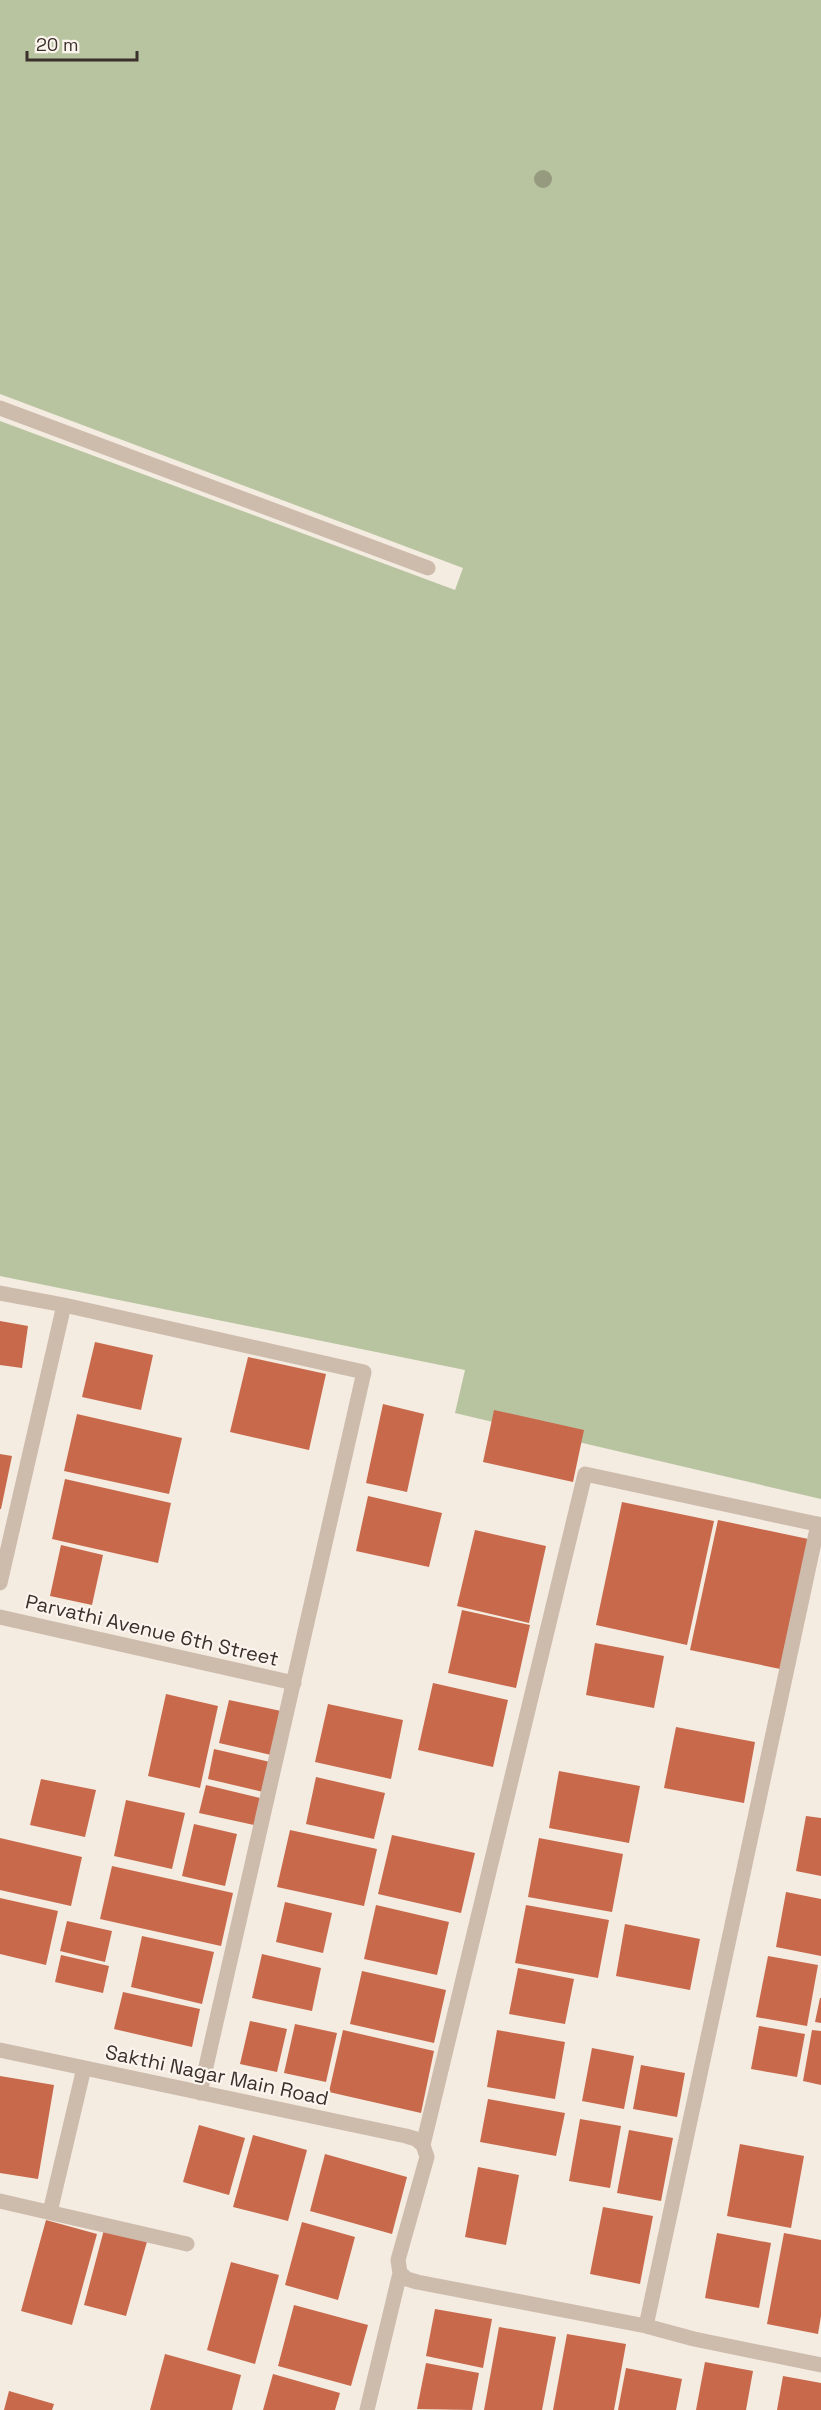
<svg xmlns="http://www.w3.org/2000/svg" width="821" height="2410" font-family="'Space Grotesk',sans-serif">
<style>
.green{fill:#b8c4a0}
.building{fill:#c8694b}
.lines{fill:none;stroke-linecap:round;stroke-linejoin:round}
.minor{stroke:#cdbbac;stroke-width:15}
.tree{fill:#969b7f}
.labels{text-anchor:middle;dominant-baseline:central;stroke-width:4.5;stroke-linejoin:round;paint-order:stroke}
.street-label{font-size:20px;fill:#3b302b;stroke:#fbf5ee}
</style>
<rect width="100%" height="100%" fill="#f4ebe1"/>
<path class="green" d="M0,0H821V1499L455,1413L465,1370L0,1276V421L455,590L463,568L0,394Z"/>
<path class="building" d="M0,1321L28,1326L22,1368L0,1365Z
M95,1342L153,1355L141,1410L82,1397Z
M248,1357L326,1374L309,1450L230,1432Z
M383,1404L424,1414L407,1492L366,1483Z
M494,1410L584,1430L573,1482L483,1462Z
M77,1414L182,1438L169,1494L64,1471Z
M0,1454L12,1456L1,1509H0Z
M65,1479L171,1503L158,1563L52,1539Z
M368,1496L442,1513L429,1567L356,1551Z
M622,1502L714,1521L687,1645L596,1625Z
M718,1520L813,1540L785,1670L690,1650Z
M475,1530L546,1546L529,1623L457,1606Z
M61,1545L103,1555L92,1605L50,1596Z
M462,1610L530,1625L516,1688L448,1673Z
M595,1643L664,1656L654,1708L586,1695Z
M433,1683L508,1700L493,1767L418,1750Z
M166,1694L218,1706L200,1788L148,1776Z
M229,1700L281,1711L271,1755L219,1743Z
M328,1704L403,1720L391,1779L315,1762Z
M676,1727L755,1742L744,1803L664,1788Z
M214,1749L270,1762L263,1792L208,1779Z
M559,1771L640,1786L629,1843L549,1828Z
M316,1777L385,1793L374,1839L306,1824Z
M41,1779L96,1790L85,1837L30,1825Z
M206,1785L260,1798L254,1825L199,1813Z
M126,1800L185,1813L172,1869L114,1856Z
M806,1816L821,1818V1876L796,1871Z
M194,1824L237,1834L225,1886L182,1876Z
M290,1830L377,1849L364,1906L277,1887Z
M392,1835L475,1853L461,1913L378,1894Z
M0,1838L82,1857L71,1906L0,1890Z
M539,1838L623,1854L612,1912L528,1897Z
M112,1866L233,1893L221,1946L100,1919Z
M786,1892L821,1899V1956L776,1947Z
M0,1898L58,1911L46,1965L0,1954Z
M285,1902L332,1913L323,1953L276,1942Z
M376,1905L449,1922L437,1975L364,1959Z
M526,1905L609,1920L598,1978L515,1963Z
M67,1921L112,1931L105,1962L60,1951Z
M625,1924L700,1939L690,1990L616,1976Z
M142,1936L214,1952L202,2004L131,1987Z
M262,1954L321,1968L312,2011L252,1998Z
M61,1955L109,1966L103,1993L55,1982Z
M768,1956L818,1965L807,2026L756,2017Z
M518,1968L574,1979L565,2024L509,2014Z
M362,1971L446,1990L434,2043L350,2024Z
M123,1992L200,2009L192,2047L114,2029Z
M820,1998H821V2023L815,2022Z
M250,2021L287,2029L277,2072L240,2064Z
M295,2024L337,2033L326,2082L284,2073Z
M759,2026L805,2034L797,2077L751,2069Z
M343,2030L434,2051L421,2113L329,2092Z
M497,2030L565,2042L555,2099L487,2087Z
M812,2030L821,2031V2085L803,2081Z
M592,2048L634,2056L624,2109L582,2101Z
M641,2065L685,2073L677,2117L633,2109Z
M0,2076L54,2085L38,2179L0,2173Z
M488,2099L565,2113L556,2156L480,2142Z
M580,2119L621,2126L610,2188L569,2181Z
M199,2125L245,2138L229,2195L183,2182Z
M629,2130L673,2138L661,2201L617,2193Z
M253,2135L307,2150L288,2221L233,2207Z
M740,2144L804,2156L791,2228L727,2216Z
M325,2154L407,2177L392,2234L310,2211Z
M478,2167L519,2175L506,2245L465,2237Z
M603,2207L653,2216L640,2284L590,2274Z
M46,2220L97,2234L72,2325L21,2311Z
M302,2222L355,2237L338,2300L285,2285Z
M105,2226L148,2238L126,2316L84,2305Z
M717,2233L771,2243L759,2308L705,2298Z
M784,2233L821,2240V2316L818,2334L767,2324Z
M231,2262L279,2275L255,2364L207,2350Z
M294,2305L368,2325L351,2386L278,2366Z
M435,2309L492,2319L483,2368L426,2356Z
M499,2327L556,2337L542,2410H484Z
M567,2334L626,2344L614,2410H553Z
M165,2354L241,2375L232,2410H150Z
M705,2362L753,2371L746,2410H696Z
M426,2363L479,2373L472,2410L417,2409Z
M626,2368L682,2379L676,2410H618Z
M273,2374L340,2393L335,2410H263Z
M783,2376L821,2383V2410H777Z
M9,2391L54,2404L52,2410H4Z"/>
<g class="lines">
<path class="minor" d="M0,408L428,568
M0,1293L64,1305L364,1372L200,2093
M0,1583L64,1305
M0,1617L294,1683
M0,2050L406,2136L416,2139L423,2145
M0,2201L187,2244
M50,2212L84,2068
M400,2273L407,2279L417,2282L646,2326L694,2339L821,2365
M646,2326L818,1524
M367,2410L400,2273L398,2260L427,2157L423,2145L585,1474L821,1525"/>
</g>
<circle class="tree" cx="543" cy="179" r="9"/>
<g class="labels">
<g class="street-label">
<text transform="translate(152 1630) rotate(13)">Parvathi Avenue 6th Street</text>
<text transform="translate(217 2075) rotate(12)">Sakthi Nagar Main Road</text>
</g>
</g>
<path d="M27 51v9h110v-9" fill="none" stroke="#3b302b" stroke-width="3"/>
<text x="36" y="51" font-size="18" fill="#3b302b" stroke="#fbf5ee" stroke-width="4.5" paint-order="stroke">20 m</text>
</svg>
